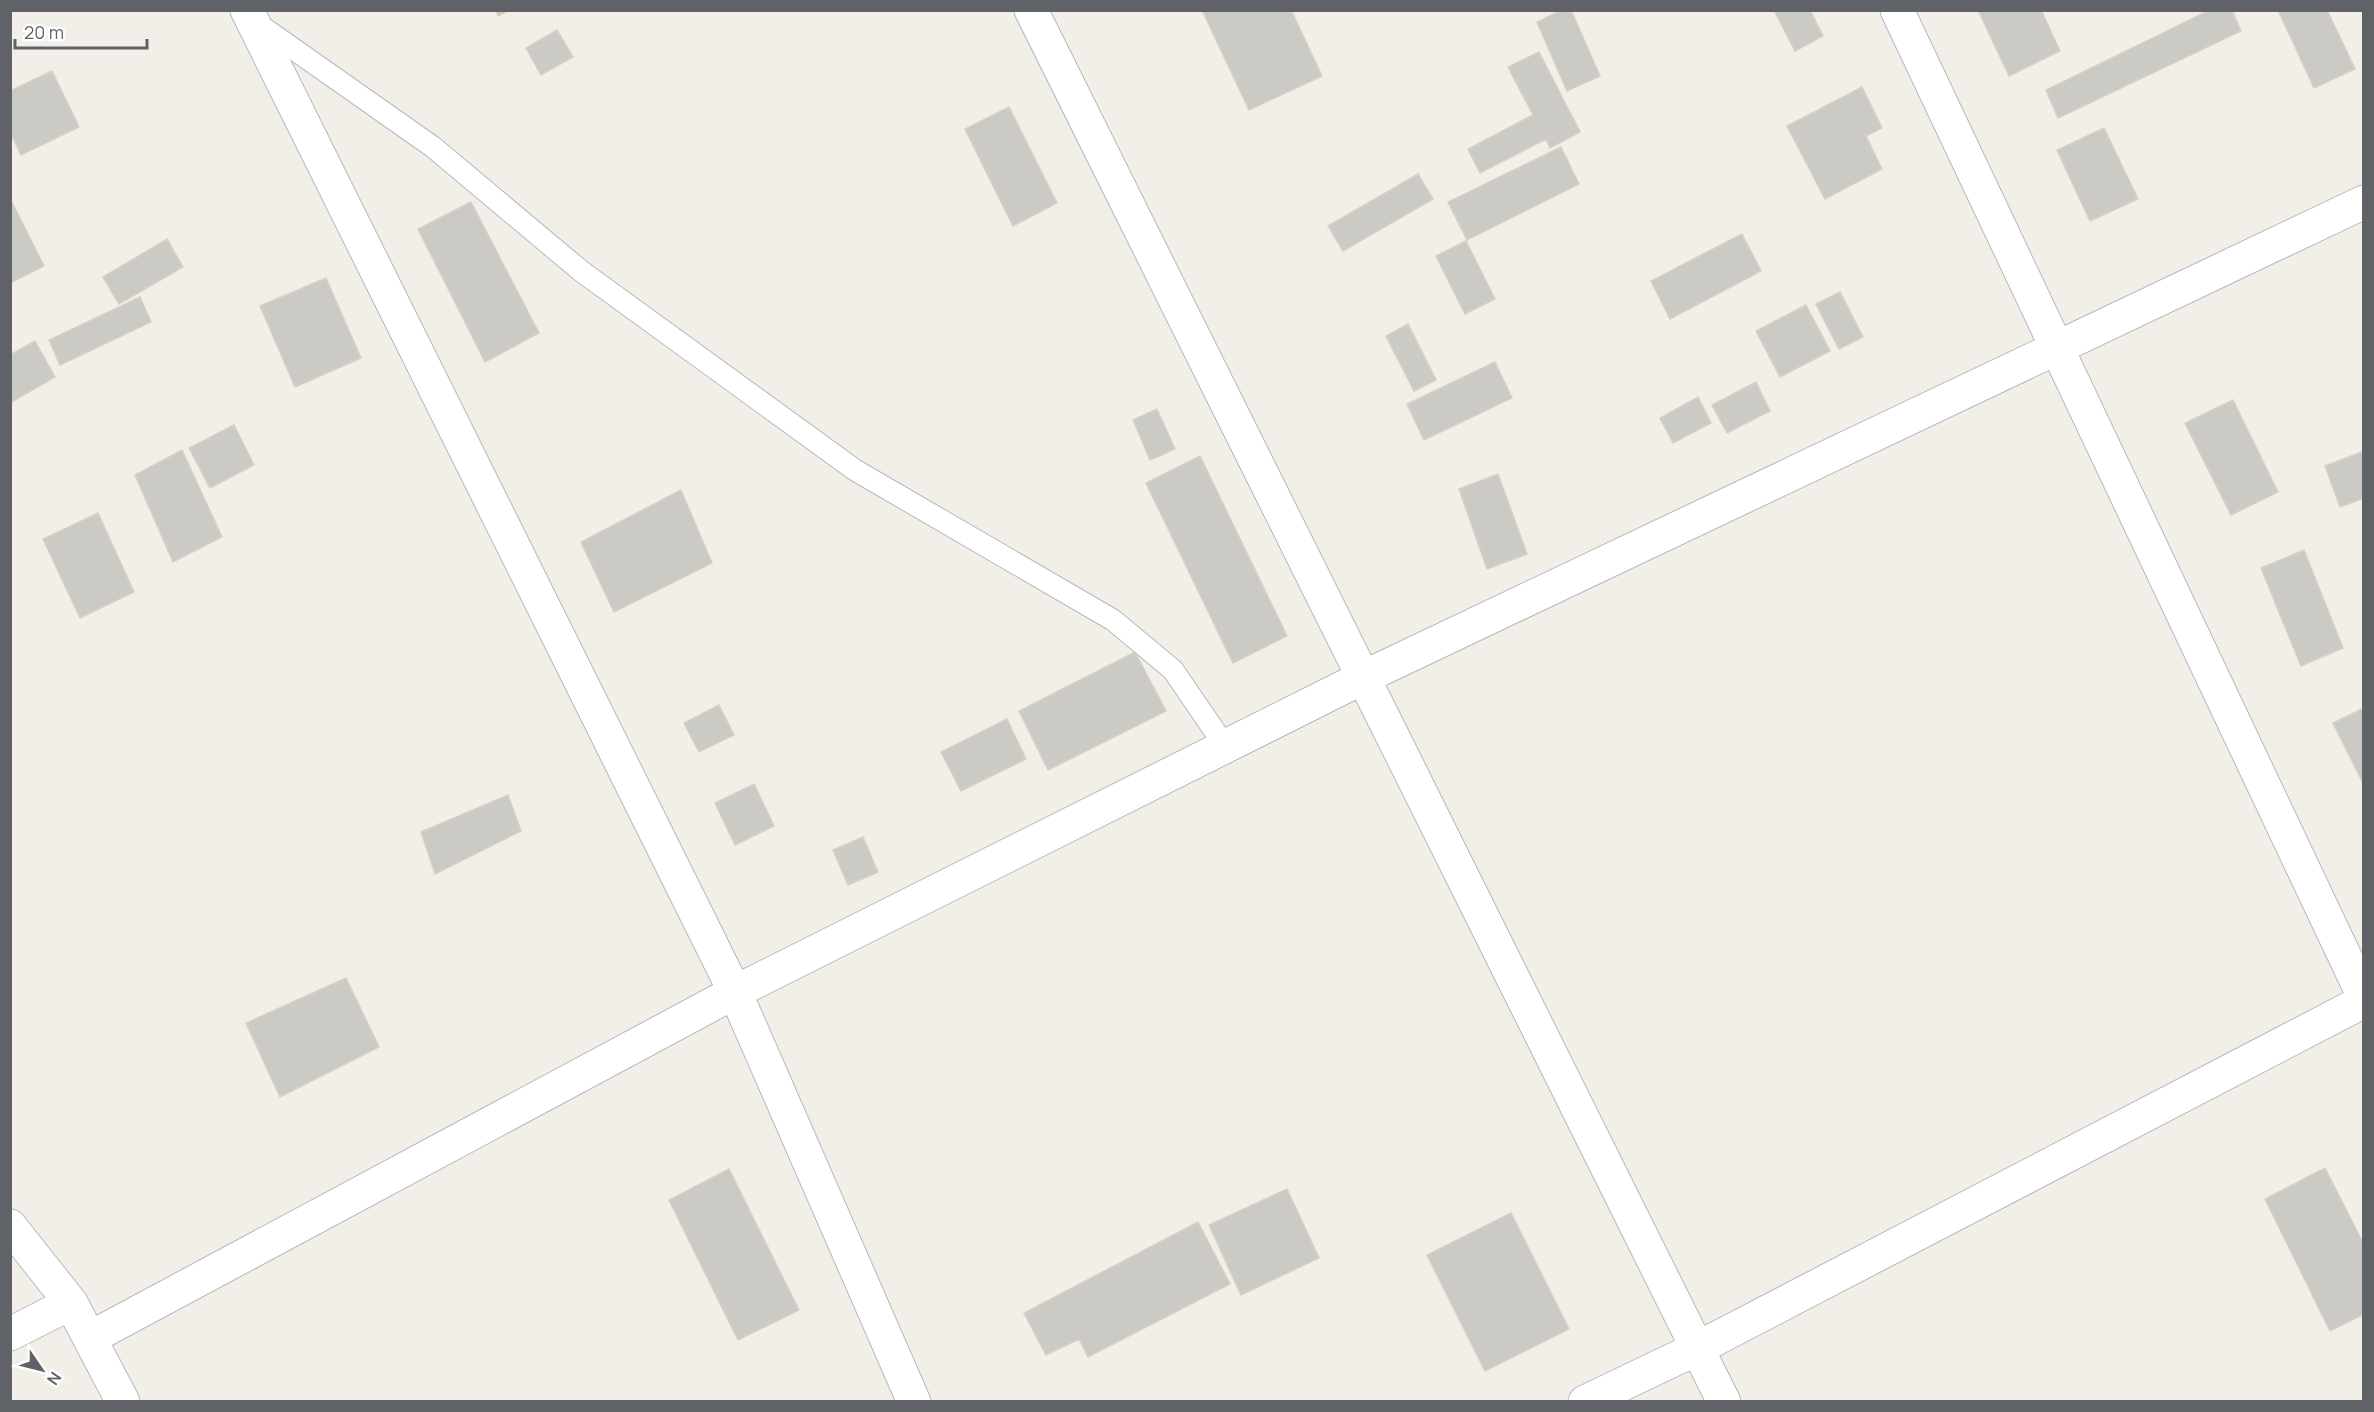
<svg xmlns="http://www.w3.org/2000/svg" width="2374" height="1412" font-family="Manrope,sans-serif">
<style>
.building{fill:#cccac5;stroke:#d6d1c6;stroke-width:1.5}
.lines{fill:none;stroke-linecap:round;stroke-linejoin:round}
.lane-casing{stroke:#b5b8bc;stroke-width:23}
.street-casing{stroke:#b5b8bc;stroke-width:35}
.secondary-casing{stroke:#b6babf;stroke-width:35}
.lane{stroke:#fff;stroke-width:21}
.street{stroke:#fff;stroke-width:33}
.secondary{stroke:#fff;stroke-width:33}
</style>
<rect width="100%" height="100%" fill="#f1efe8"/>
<path class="building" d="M496,10H510L498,16Z
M1202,10H1291L1322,76L1249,110Z
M1562,10H1571L1600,76L1567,91L1537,22Z
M1774,10H1810L1823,36L1795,51Z
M1978,10H2041L2060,51L2009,76Z
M2210,10H2232L2241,31L2058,118L2046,90Z
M2278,10H2327L2355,69L2314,88Z
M557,30L573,57L541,75L526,48Z
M1539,52L1580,132L1550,148L1546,139L1480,173L1468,149L1533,115L1508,67Z
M52,71L79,127L21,155L10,132V91Z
M1862,87L1882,128L1866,136L1882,169L1825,199L1787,126Z
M1009,107L1057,203L1013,226L965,129Z
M2104,128L2138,199L2090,221L2057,150Z
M1561,147L1579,184L1467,240L1448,202Z
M1418,174L1433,199L1343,251L1328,226Z
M10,198L44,266L10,283Z
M471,202L539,333L485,362L418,229Z
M1742,234L1761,271L1670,319L1651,281Z
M167,239L183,267L119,304L103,277Z
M1466,241L1495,299L1465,314L1436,256Z
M326,278L361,358L295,387L260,306Z
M1840,292L1863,337L1839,349L1816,304Z
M140,297L151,322L60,365L49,340Z
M1806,305L1830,351L1780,377L1756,331Z
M1408,324L1436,380L1414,391L1386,336Z
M35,341L55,377L10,403V355Z
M1495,362L1512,398L1424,440L1407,404Z
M1756,382L1770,411L1727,433L1712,405Z
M1698,397L1711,423L1673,443L1660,418Z
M2233,400L2278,492L2231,515L2185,423Z
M1157,409L1175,449L1150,460L1133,420Z
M234,425L254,465L210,488L189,448Z
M182,450L222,537L173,562L135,475Z
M2364,451V498L2340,507L2325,466Z
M1200,456L1287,636L1233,663L1146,483Z
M1498,474L1527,554L1487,569L1459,489Z
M681,490L712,563L614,612L581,542Z
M98,513L134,592L80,618L43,539Z
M2304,550L2343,648L2301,666L2261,568Z
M1135,652L1166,711L1048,770L1019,711Z
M719,705L734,735L699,752L684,723Z
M2364,708V785L2333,723Z
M1007,719L1026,759L961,791L941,752Z
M754,784L774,826L735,845L715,803Z
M508,795L521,831L435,874L421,832Z
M863,837L878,872L848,885L833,850Z
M346,978L379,1047L280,1097L246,1023Z
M2325,1168L2364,1245V1314L2330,1331L2265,1199Z
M729,1169L799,1310L738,1340L669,1200Z
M1287,1189L1319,1258L1241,1295L1209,1225Z
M1511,1213L1569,1329L1485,1371L1427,1255Z
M1198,1222L1230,1284L1088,1357L1079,1339L1046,1355L1024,1313Z"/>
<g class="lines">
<defs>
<path id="lane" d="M258,24L433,147L581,271L855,470L1113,620L1173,670L1225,746"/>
<path id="street" d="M247,10L735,992L914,1402
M1031,10L1724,1402
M1897,10L2364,997
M10,1334L71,1303
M90,1338L735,992L1362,678L2364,202
M1585,1402L1698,1348L2364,1001"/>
<path id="secondary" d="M10,1226L71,1303L123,1402"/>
</defs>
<use href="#lane" class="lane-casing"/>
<use href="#street" class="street-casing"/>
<use href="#secondary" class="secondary-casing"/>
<use href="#lane" class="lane"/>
<use href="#street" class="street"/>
<use href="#secondary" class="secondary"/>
</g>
<rect width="2374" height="1412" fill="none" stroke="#5f6368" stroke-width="24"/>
<g transform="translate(42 1370) rotate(125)" stroke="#ffffff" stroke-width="4.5" paint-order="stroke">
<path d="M0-4.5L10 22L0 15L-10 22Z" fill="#5f6368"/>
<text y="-9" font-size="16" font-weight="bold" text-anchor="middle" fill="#5f6368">N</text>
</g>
<path d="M15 39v9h132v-9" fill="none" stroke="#5f6368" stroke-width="3"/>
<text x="24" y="39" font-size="18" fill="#5f6368" stroke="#ffffff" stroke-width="4.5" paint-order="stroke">20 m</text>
</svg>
